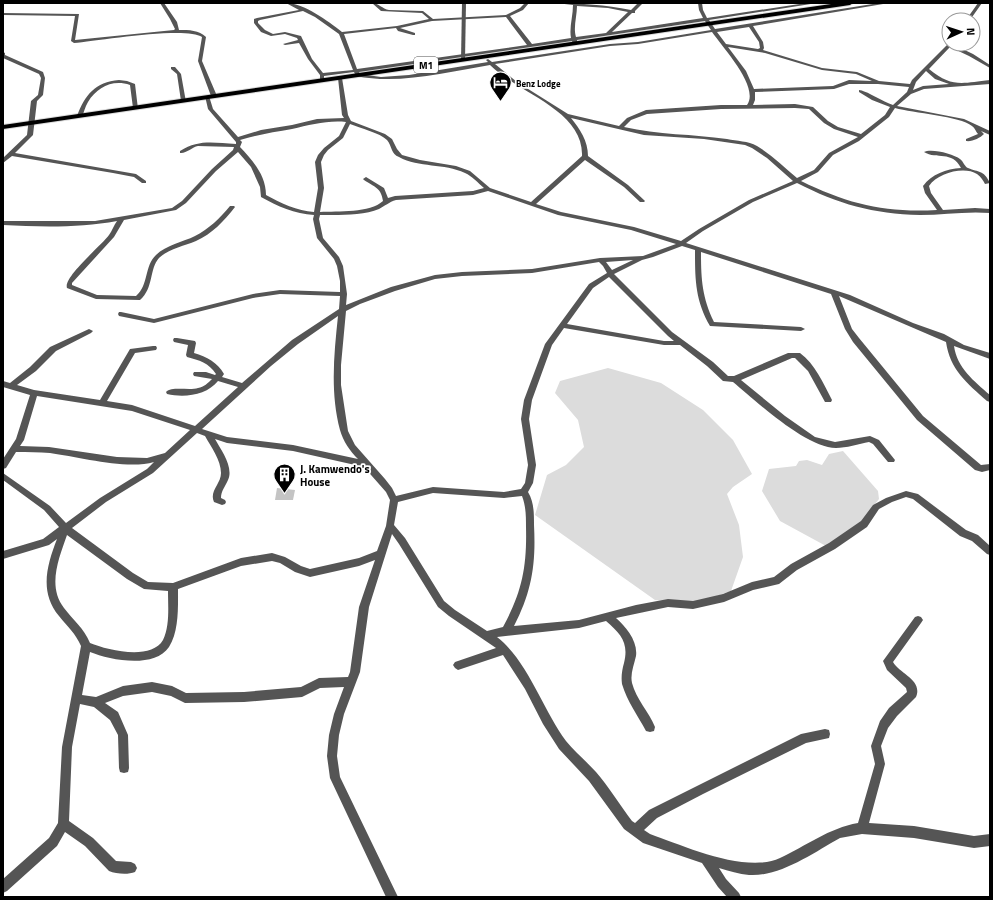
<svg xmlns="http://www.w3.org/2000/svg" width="993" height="900" font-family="'Titillium Web',sans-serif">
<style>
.green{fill:#dcdcdc}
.building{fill:#c4c4c4}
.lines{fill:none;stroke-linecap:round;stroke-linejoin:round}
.trunk-casing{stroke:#dbdbdb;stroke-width:2}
.minor{fill:#555;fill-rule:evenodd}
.tertiary{fill:#555;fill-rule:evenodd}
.trunk{fill:#000;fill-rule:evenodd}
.labels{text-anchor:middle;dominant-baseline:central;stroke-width:3.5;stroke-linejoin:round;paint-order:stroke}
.far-poi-label{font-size:9px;font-weight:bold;fill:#000;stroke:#fff;text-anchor:start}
.shield{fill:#fff;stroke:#4c4c4c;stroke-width:1}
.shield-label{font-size:10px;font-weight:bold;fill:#000}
.poi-label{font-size:11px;font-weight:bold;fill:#000;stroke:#fff;text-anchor:start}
</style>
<rect width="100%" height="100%" fill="#fff"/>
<path class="green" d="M608,368L661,383L703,410L733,440L752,474L733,487L727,494L739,525L743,557L731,591L702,601L682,602L655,600L535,515L547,475L566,465L584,447L578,420L555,393L560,381Z
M843,451L878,491L879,499L861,522L826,546L780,521L762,491L769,469L796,466L799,461L807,460L822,465L829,454Z"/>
<path class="building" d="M277,488L295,490L293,500H275Z"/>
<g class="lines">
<defs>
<path id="trunk" d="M838,3H853L850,5L3,129V125Z"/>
</defs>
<use href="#trunk" class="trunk-casing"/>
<path class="minor" d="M160,3H164L177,22L179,30C189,30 199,30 206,37L202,61L217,96L216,97L211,96L198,61L202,37C186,26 97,41 74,43L71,41L75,16L3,15V13L79,14L75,40L174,30L175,29L170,19Z
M286,3C304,3 328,21 342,32L397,26L429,19L422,13L381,11L372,3C379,3 382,9 389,10L423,11L433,19L506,15L520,8L525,3H529L523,10L510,16L532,44L571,38C569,28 573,16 573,5L556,3C581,3 605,5 631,10L638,3H643L635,11V13H632L612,32L703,18L699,10L698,3H702L703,10L707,18L806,3H817L709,20L715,29L879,3H889L753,26L763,42L764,48L763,50L822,68L857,72L879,81L910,84L912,80L949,43V44H952L973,54L990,65V68L969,56L950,47L929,69C952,88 962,83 990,80V84L924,89L911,94L897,106L964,119L990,131V135L981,131L984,134C980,138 972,142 966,141V139L978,134C976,132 975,128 972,126C960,116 913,113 895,108L889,117L859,141L833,155L818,172L801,181C848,204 885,213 937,210L925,193L923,186C932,174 946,169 961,168C952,150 937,160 924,152C931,148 954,154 960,159C963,161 965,167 968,168C979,173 983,169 990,183L985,184C983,180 981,177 977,174C964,166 938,173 929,186L931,193L943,210L975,208L990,209V213C966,211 943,215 920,215C873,214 838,204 797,183L753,202L703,231L686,243L850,295L913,323L944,334L964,345L990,353V359L954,346C957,368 974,381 990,395V402L987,401C967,383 950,370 946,342L839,296L852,329L859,338L923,416L981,465L990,464V470L982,472L975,470L917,420L853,342L845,329L831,294L701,252C701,279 702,297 714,322L801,327L805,329L801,331L710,326C695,300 695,279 695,250L682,246L653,257L642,260L614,274L672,332L713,362L728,376H734L788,353H800C815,364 823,383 832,400L831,402H825L808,371L795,358H792L741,380L785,416L815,437L835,442L870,436L879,440L895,460L894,462H888L873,444L869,442C859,444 846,448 836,448C806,448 756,401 733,382L723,381L707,366L680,345H664L564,328L552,345L532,400L529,419L536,465L533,483L528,492C534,502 534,513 534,525C536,564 532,591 514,626L579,620L636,605L668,599L693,601L723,594L752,582L774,577L791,564L829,543L861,521L873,505L886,498L906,491L918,494L966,530L978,535L990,546V555L987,554L972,541L960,536L913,499L906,497L892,502L879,509L867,527L835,549L797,570L779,584L753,590L724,602L693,609L668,607L616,618C626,627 638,641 636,656C634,665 630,674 632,683C636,699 649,712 655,727L654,731L650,732L646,731C638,716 627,701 622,684C621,677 622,670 624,663C629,643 621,634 606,621L579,628L497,637C528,661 543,710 566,741C575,752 586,761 596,772C609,787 620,805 632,821L635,823L649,810L801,734L825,729L829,730L830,734L829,738L806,743L703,794L657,818L644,830L650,834C684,846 746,874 780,858C806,846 829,828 858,823L875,764L871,746L880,721L889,708L907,692L906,688L887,670L883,661L915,617L918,616L921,617L923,620L921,623L893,662C900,674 923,680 916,697L897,716L888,728L881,746L885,764L869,823L914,826L974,836L990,834V846L974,848L914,838L862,834L840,838C813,853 780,877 749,875C739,874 729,871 719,868L726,879L739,893L741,897H727L718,887L702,863L643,843L624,829L589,781L559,749L543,724L525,689L503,655L458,670L455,668L453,665L455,662L496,648L449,616L438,607L399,544L392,534L369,607L360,672L344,714L339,735L337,756L340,777L398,897H386L330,778L327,756L329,735L334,714L344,687L320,688L302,697L244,702L185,703L171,696L152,692L123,696L105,703L118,712L128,735L129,768L128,772L124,773L120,772L119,768L118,735L110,720L94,707L80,704L72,747L69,821L93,838L116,861L131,862L135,864L137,868L135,872C128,875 116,874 109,871L85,846L65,832L57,846L7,891L3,893V879L49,838L58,823L62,747L81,646C76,634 67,626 59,616C39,592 47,565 57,539L49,545L3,559V551L43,539L59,527L44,510L3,480V473L50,506L66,523L100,498L147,469L154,462C127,470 79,457 50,453C39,452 28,452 16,452L6,468L3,469V459L16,439L30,395L3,387V381L10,383L30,367L50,347L89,329L93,331L91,333L56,351L36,371L17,385L34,390L100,400L130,349L153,346H156L157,348L156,350L135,353L107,401L132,405L195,426L238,387L218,381C207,395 185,398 167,394L166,392C172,386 190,391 198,388C204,387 208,383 212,379L194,376L193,374L194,372H206L215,375L216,374C209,363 199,360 187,357L186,355L188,345L174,342L173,340L174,338H177L195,341L196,343L194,353C207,357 217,362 224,374L222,377L242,383L292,340L339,309L340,296L280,294L253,298L154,323L119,316L118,314L119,312H121L154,319L253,294L280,290L340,292V281L337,266L334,259L317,238L313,219L314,215C295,214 277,206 261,197L260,187L251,167L238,152L216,171L186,203L176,210L124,220L114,237L72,283V285L97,295L136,296C149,285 144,266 156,255C166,245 183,242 195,236C209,229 220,218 230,206H234L235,207C224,221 212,234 196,241C184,246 168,249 159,258C149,269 154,288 140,300L96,299L67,288C63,277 102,245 109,235C112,231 114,225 117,221C80,228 40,227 3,225V221H95L172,208L182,201L212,169L233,150L234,147L198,146C192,147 186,154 180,153V151C199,139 214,143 236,144V142L208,109L205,96H209L213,109L238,137L261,130L292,125L317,119L344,118L342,115L338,78L340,77L342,78L348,115L351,121L385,134L392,139L397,149L402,155L420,160L456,166L470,171L490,188L531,202L582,156C584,110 518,93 490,65C447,72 399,85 356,76L354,72L324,76V81H320V75L308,59L299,43L285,45L283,44L298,40L297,38L285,34L271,36L261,32L254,23V19L257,18L299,10ZM577,6L608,8L628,12L606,33L576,37C573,28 577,16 577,6ZM303,11L315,17L339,34L353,70L323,73L312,59L301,36L285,32L273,34L265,30L258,23V21L260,20ZM506,17L527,45L357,69L344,34L396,28L398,31L413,35H415V33L400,28L432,21ZM705,21L711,30L638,42L610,44L492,62L488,59L486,60L488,62L409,75L381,77L360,74L359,72L572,41L573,44H575L577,43V40ZM749,27L759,42L760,48L758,49L726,44L717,32ZM712,32C723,48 760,87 747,105H721L646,110L627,118L619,126L568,114L517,82L495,64L610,46L638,44ZM728,47L765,53L822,70L856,74L872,81L849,80L833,86L754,89L746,71ZM926,71L935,79L949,84L923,86L913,90L916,82ZM878,84L909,87L907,92L893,105C884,102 865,90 859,90V92L872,100L890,107L885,115L861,134L838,127L828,121L813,107L795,104L753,105L755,100V92L834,89L849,84ZM795,108L809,109L824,123L834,129L858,137L829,153L814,170L797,178C784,167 772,155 757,146C748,141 737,141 727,139C693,134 658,135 624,127L631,120L647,114L721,109ZM571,118L644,135L704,139L745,145L752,148L767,158L793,181L749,200L699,229L681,241L634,227L561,212L536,204L585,160L624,187L640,202H644L645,201L628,185L588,156C588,141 580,129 571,118ZM346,122L339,136L324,148L318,155L315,162L318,188L314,212C297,211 281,203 266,195C266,175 253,161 240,147L242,142L240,140C257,135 274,132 292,129C310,125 328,120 346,122ZM350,124C360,128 380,133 387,140C392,146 391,154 399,157C419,168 444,163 465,173C472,176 478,183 484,188L473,191L395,196L388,198L384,188L366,177L363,179L364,180C374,187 381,187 383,201C370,213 338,211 320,212L324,188L321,162L324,155L328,150L343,138ZM488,191L558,215L631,230L676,244L643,256L600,258L532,269L462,272L435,275L391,287L346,305L347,294L343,266L339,257L323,238L319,219L320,215C337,215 363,216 379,209C385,206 389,202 396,200L473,195ZM633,260L612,270L606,262ZM599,262L603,266L607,273L589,284L545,344L524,400L521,419L528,465L525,483L521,489L504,492L433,487L396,496L392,488L385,479L355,445L348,431L341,385V365L346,311L360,304L395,291L435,279L462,276L532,273ZM609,277L668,336L674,341H664L567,324L593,288ZM338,316C334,354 330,392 340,430C343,441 350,451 358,459L293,445L227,437L202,429L271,366L298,344ZM37,396L132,411L190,430L165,453L147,458L117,457L49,447L20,446L24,440ZM197,433L205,436C211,447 221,460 221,473C221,484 209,491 214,502L222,505L225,504L226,502L225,500L221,498C221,491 225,487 228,480C234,467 221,450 215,439L227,443L293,451L364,467L386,492L390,500L386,526L377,551L359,558L310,569L301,566L285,557L272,553L241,558L173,583L148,582L133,573L72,528L106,502L153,473ZM433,493L504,498L522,496C526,506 526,517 526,527C527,567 522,592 503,627L487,631L455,610L444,601L405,538L394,525L398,502ZM67,535L127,579L144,589L168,591C168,606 170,626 163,640C151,661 107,650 90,643C84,628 73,620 64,608C47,586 59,558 67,535ZM375,560L359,607L350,672L348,677L319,678L301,687L244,692L186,693L172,686L152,682L123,686L96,697L82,695L90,652C110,660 154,669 169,647C179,631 178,608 178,589L241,566L272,561L280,563L295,572L310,577L359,566Z
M978,3H982L970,20H966Z
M3,52L5,53V55L43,72L45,78L43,95L37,101L33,135L15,153L136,174L146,181V183H142L134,177L113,173L12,156L3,163V158L27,135L31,101L38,95L41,78L39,74L3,58Z
M171,67H175L181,74L186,102L181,101L177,74L171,69Z
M119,80L127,81L135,84L138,109L133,108L130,85C113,79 97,87 88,102C85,107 84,112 82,117H78L77,116C85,95 95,82 119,80Z"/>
<path class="tertiary" d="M462,3H466L465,60L463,61L461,60Z"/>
<use href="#trunk" class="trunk"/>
</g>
<defs>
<symbol id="hotel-pin" viewBox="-11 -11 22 30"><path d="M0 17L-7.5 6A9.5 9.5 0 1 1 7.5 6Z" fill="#000" stroke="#fff"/><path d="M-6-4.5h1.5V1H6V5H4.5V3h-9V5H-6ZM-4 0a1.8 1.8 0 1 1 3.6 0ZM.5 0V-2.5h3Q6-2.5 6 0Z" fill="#fff"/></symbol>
<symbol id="building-pin" viewBox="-11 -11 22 30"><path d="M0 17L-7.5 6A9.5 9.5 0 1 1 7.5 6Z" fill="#000" stroke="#fff"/><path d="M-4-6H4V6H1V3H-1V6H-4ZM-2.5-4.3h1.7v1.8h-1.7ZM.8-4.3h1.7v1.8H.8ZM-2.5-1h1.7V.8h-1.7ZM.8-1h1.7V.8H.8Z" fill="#fff"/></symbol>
</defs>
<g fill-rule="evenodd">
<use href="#hotel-pin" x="488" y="70" width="25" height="34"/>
<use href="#building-pin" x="272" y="462" width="25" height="34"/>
</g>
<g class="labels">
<g class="far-poi-label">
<text x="516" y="83">Benz Lodge</text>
</g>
<rect class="shield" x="414" y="57" width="24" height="16" rx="3"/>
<g class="shield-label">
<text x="426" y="65">M1</text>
</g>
<g class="poi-label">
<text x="300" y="469">J. Kamwendo's<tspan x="300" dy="13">House</tspan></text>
</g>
</g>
<rect width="993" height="900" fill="none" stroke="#000000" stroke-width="8"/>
<g transform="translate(961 32) rotate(87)"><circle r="19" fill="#ffffff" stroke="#999999"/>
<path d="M0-3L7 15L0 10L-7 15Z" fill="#000000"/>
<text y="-6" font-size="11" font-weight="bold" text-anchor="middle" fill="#000000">N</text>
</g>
</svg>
